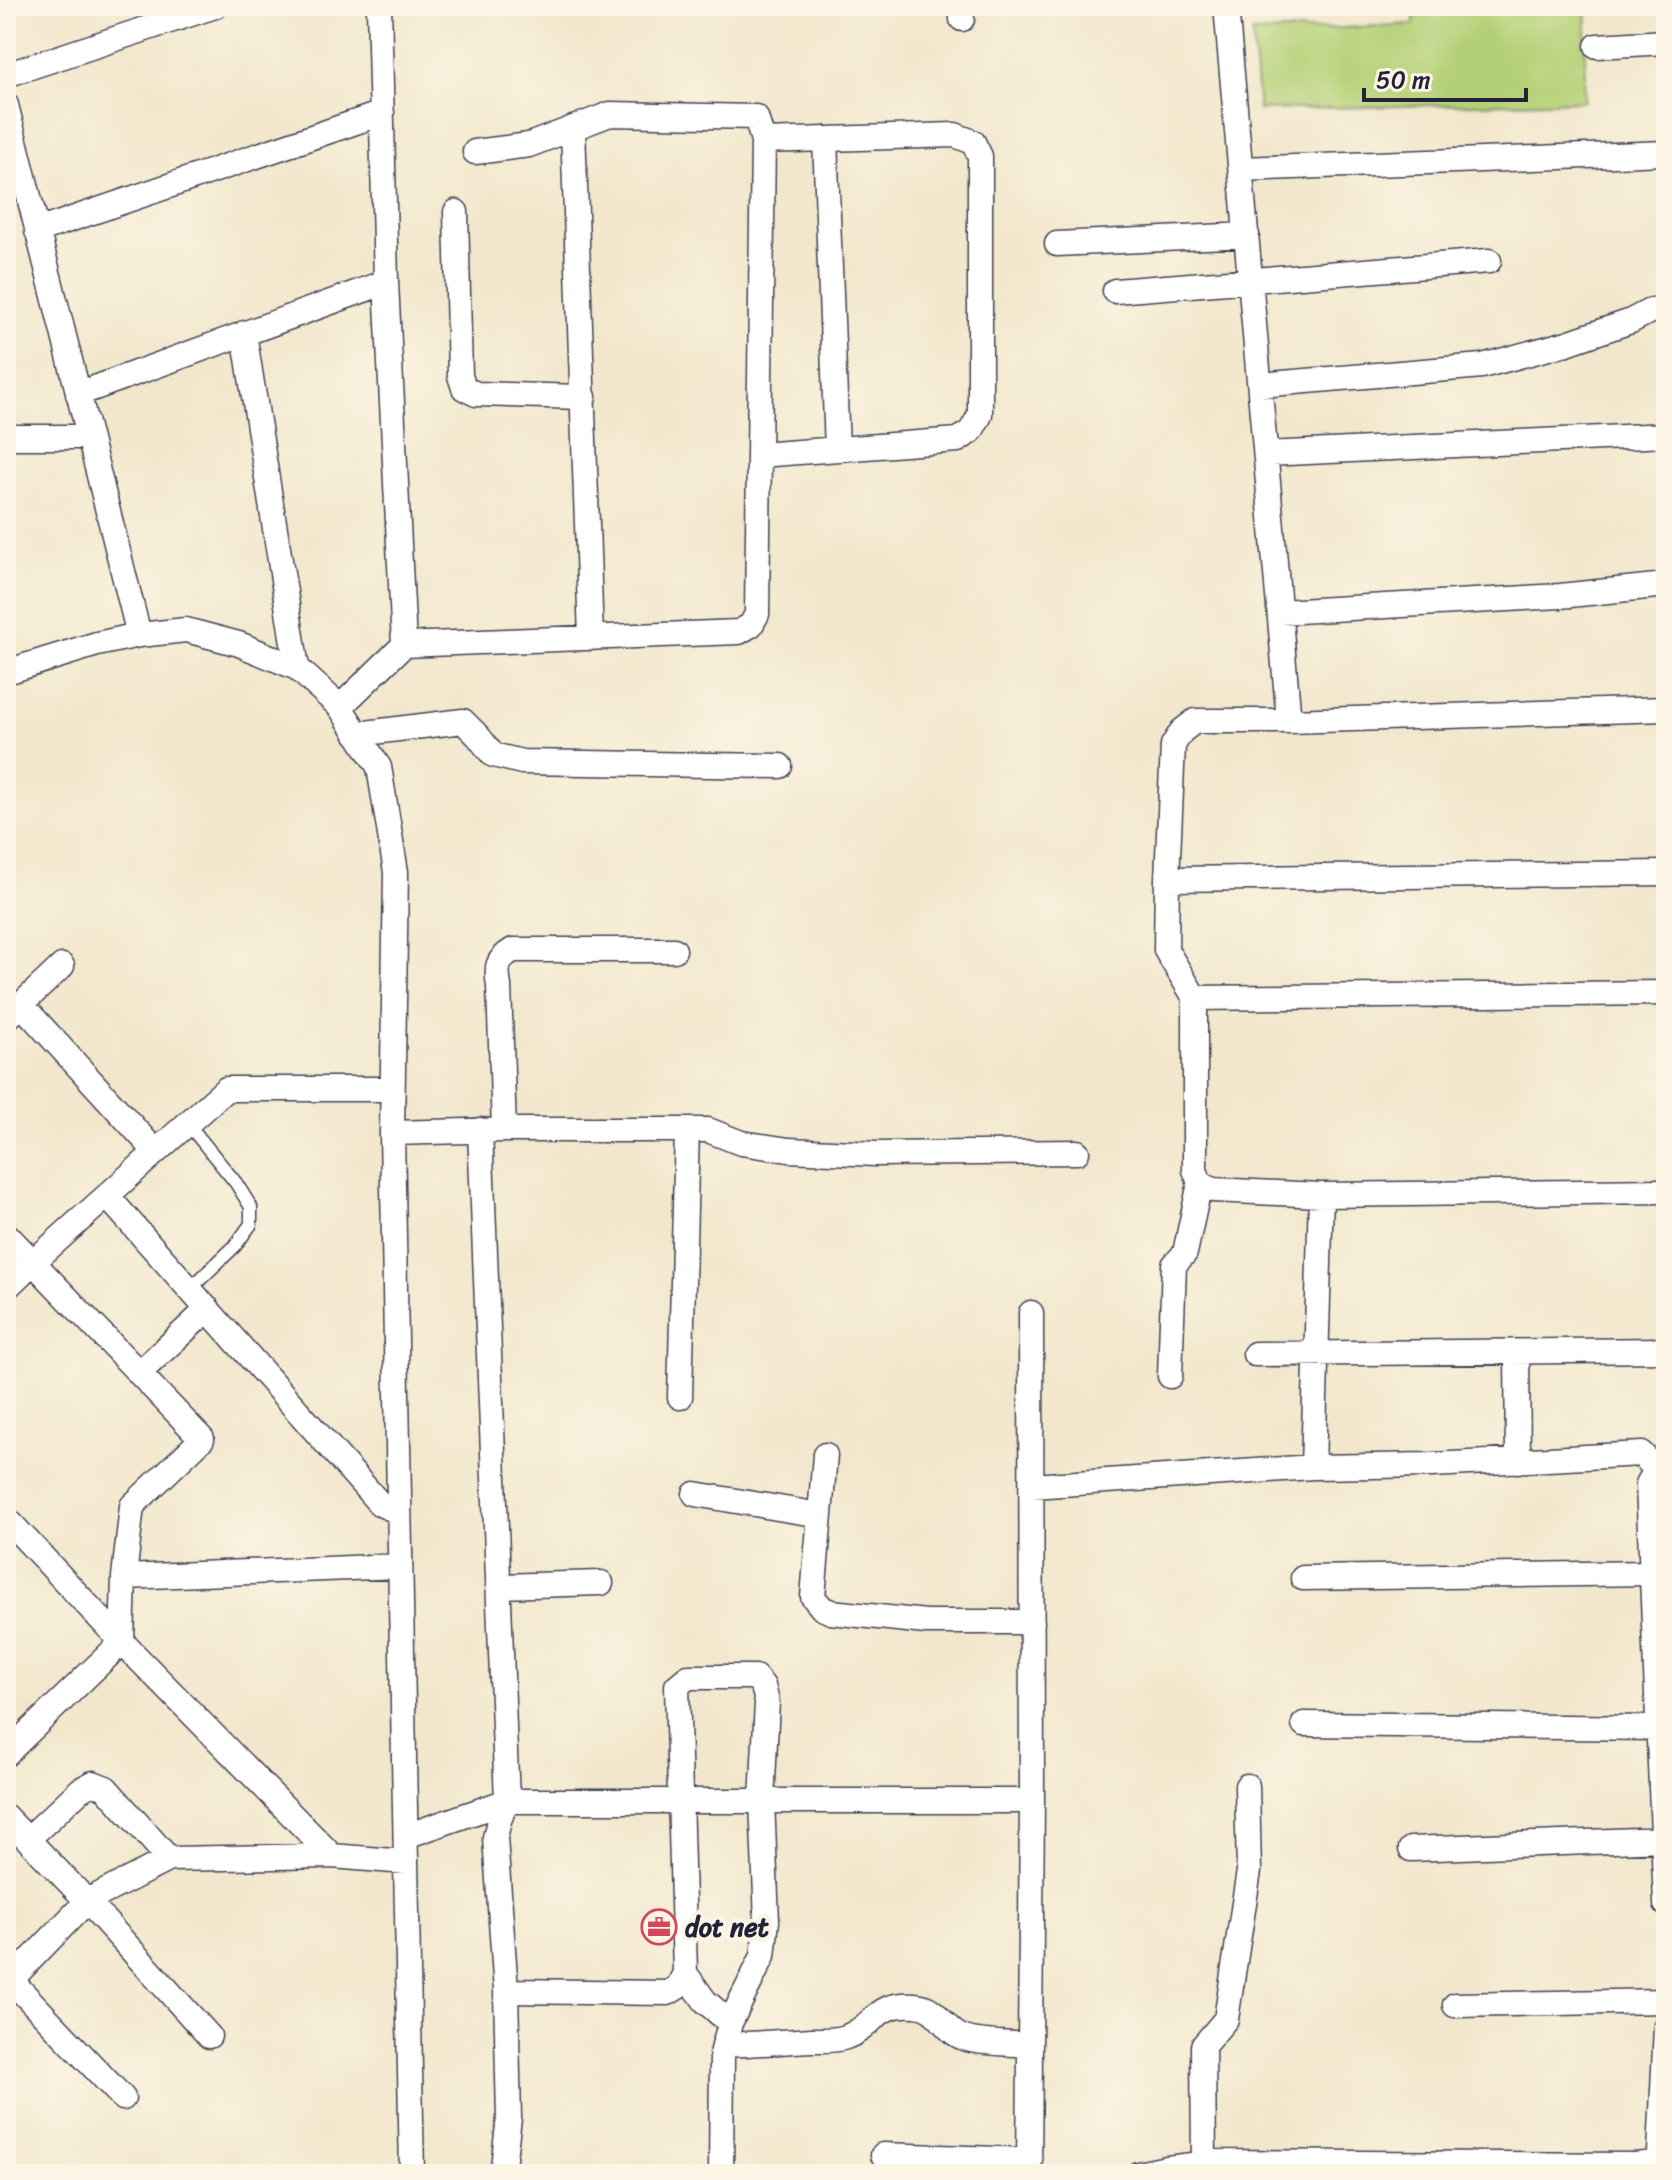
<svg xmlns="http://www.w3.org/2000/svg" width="1672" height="2180" font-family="Sriracha,sans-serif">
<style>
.green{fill:#b4d076;stroke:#6b7958;stroke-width:2}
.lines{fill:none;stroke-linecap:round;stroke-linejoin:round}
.service-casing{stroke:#414051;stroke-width:15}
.minor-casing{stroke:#414051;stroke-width:27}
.service{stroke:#fff;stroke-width:12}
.minor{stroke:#fff;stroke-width:24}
.labels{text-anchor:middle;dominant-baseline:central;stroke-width:8;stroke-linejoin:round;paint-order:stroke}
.poi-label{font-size:26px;font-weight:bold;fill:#22223b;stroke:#fcf5e5;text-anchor:start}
</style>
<rect width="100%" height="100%" fill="#fcf5e5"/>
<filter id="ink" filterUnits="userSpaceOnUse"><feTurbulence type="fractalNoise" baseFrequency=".0125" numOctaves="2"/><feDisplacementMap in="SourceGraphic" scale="16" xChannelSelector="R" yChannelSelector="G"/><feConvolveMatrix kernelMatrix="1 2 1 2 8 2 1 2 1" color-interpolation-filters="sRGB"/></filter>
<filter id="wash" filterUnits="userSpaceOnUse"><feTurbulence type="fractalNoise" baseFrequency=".006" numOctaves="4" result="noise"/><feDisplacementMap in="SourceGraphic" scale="32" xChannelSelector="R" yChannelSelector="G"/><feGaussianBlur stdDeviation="1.8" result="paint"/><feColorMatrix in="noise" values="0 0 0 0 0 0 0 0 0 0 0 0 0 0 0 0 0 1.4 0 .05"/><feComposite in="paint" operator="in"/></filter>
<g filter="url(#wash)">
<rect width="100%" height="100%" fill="#f2e7cc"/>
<path class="green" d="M1414,6H1587L1584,101L1259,110L1252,33L1414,24Z"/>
</g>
<g filter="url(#ink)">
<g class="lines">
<defs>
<path id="service" d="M188,1124L236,1183L251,1207V1224L235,1246L190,1289"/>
<path id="minor" d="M961,6L962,19
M1226,6L1289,721
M1597,46L1666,42
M6,75L215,6
M6,105L139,635
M573,128L591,638
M825,139L837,449
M1241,169L1666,153
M456,212L460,376L464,388L476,394L584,397
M37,231L382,113
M1057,244L1247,235
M1115,291L1489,261
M244,333L297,668
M1260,385L1482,366L1567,343L1631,321L1652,310L1666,308
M78,394L386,282
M6,437H88
M1266,454L1666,435
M759,455L958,440L971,431L980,415V156L973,142L955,135L763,141
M1280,612L1560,596L1666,585
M404,645L739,632L751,625L757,614L763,141L756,117L610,114L529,145L475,152
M6,672L97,644L139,635L186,630L239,644L297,668L340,707L379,767L396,872L392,1133L412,2174
M340,707L404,645L386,282L379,6
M1666,709L1289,721H1195L1182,731L1173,745L1167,879L1166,950L1195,998V1170L1200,1183L1213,1190L1321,1195L1666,1191
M357,734L463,721L478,736L493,755L522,762L780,766
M1167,879L1666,873
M1195,998L1666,993
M21,1004L156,1152
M6,1019L62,966
M480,1130L507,1801L499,1820L495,1838L506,1991L509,2118L502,2174
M504,1130L499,986C496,968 496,960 513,950H674
M392,1133L504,1130H708L741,1143L789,1150L876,1154L1077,1152
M107,1196L380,1504L399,1512
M6,1234L202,1439L132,1506L124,1577L122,1642L6,1754
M6,1288L32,1263L226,1089H392
M1517,1352L1518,1461
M1255,1354L1666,1350
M139,1373L208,1309
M1170,1376L1174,1265L1185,1253L1200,1183
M680,1397L687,1130
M825,1455L813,1597L822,1608L831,1612L926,1622H1032
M1666,1463L1656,1470L1648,1484L1666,1904
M1313,1467L1321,1195
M1032,1486L1313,1467L1432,1465L1642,1454L1656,1470
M695,1494L820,1515
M6,1518L122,1642L332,1856
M124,1577L400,1566
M1303,1578L1652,1573
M498,1586L601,1583
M1304,1724L1658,1728
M6,1817L87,1901L209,2036
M406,1836L507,1801H1032
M29,1838L80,1790L93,1783L106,1788L169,1859
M1411,1849L1663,1839
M685,1973L705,2001L730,2023
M6,1975L123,2098
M11,1980L87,1901L169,1859L332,1856L406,1862
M506,1991L668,1993L678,1987L685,1973L677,1686L688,1677H755L763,1686L767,1702L762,1801L767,1921L763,1956L730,2023L722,2054L721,2174
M1455,2005L1666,2001
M724,2045C753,2044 781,2042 810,2040C821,2040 836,2041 846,2037C876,2026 874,2002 915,2005C939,2006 943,2031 964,2038C981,2044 1011,2043 1030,2045
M883,2155L1030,2160
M1204,2164L1203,2046L1226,2019L1249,1871L1247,1786
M1029,2174L1032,1801L1031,1313
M1138,2174L1167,2168L1217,2162L1635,2165L1666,2162
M1659,2174L1666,2026"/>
</defs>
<use href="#service" class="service-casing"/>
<use href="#minor" class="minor-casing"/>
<use href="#service" class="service"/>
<use href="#minor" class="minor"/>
</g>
</g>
<defs>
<symbol id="office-ring" viewBox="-11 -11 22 22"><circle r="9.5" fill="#fcf5e5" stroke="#d1495b" stroke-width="1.5"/><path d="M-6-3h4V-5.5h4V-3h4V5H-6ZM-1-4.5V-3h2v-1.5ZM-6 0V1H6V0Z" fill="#d1495b"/></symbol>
</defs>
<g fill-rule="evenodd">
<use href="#office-ring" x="639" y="1907" width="40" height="40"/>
</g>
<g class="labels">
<g class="poi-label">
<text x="685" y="1927">dot net</text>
</g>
</g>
<rect width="1672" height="2180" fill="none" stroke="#fcf5e5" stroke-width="32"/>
<path d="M1364 88v12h162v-12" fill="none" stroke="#22223b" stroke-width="4"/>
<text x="1376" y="88" font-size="24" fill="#22223b" stroke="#fcf5e5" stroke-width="6" paint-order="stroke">50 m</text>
</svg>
